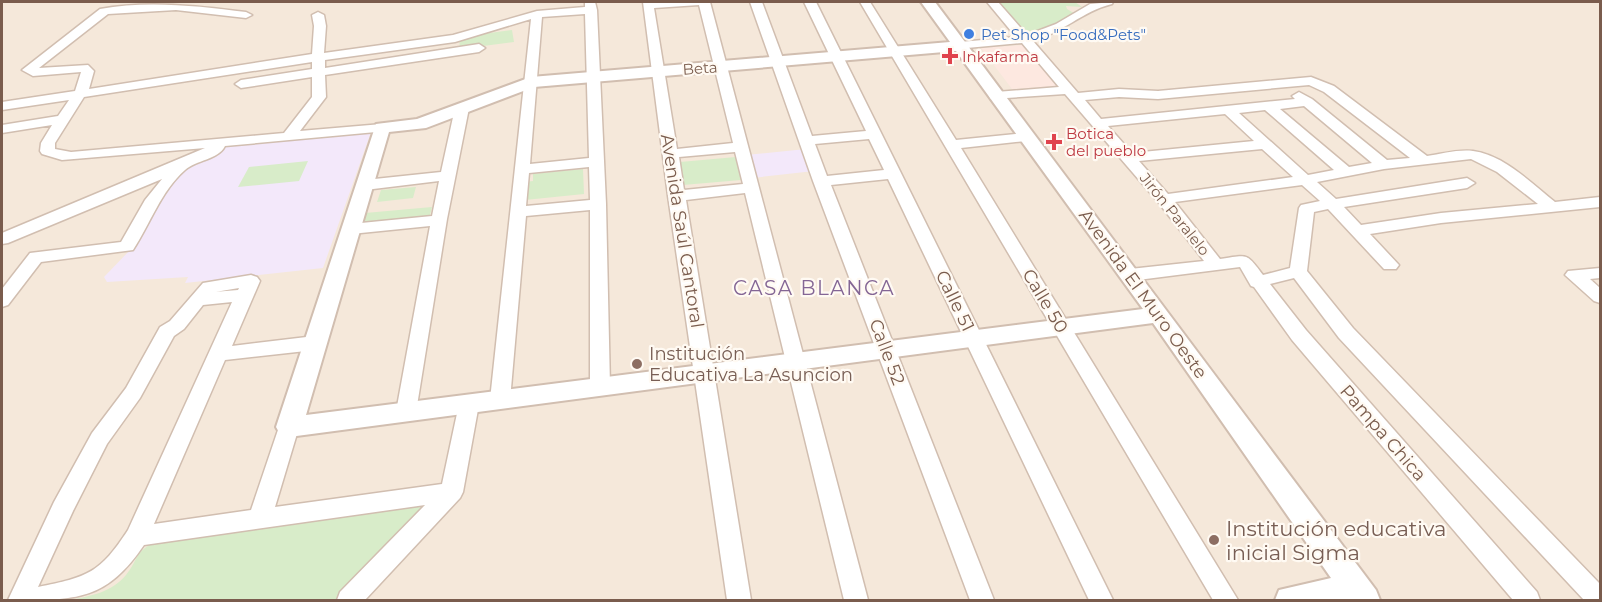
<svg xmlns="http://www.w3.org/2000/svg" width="1602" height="602" font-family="Montserrat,sans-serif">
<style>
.residential{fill:#f5e8da}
.commercial{fill:#fde8e0}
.education{fill:#f3e8fa}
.green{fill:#d8ecc9}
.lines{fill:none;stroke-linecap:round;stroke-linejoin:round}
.minor-casing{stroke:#d1beb0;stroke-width:3}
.tertiary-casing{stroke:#d1beb0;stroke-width:4}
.minor{fill:#fff;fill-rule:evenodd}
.tertiary{fill:#fff;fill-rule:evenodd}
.shop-dot{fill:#3f7fe0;stroke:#fffaf3;stroke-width:2}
.health-dot{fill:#e0444e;stroke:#fffaf3;stroke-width:2}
.education-dot{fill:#8d6e63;stroke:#fffaf3;stroke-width:2}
.labels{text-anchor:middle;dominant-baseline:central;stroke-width:4.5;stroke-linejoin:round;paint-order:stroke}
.far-shop-label{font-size:15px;fill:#366cbe;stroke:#fffaf3;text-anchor:start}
.far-health-label{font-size:15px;fill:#be3a42;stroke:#fffaf3;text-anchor:start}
.far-street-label{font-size:15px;fill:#7a5c4d;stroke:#fffaf3}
.street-label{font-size:18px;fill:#7a5c4d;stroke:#fffaf3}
.education-label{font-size:18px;fill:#785e54;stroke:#fffaf3;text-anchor:start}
.neighbourhood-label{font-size:20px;letter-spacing:1.5px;fill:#846695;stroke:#fffaf3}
.near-education-label{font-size:21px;fill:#785e54;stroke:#fffaf3;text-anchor:start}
</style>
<rect width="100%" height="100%" fill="#fdf6ec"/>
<path class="residential" d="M2,2H1600V600H2Z"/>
<path class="commercial" d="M1024,45L1057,86L1012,89L981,48Z"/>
<path class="education" d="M368,131L371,132L323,268L185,283L188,277L107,282L104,277L132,248L159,201L186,167L221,147Z
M806,149L814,171L752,178L746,155Z"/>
<path class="green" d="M998,2H1075L1082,7L1066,6L1067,9L1077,15L1028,36Z
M512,30L514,42L460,49L459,37Z
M736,157L741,180L683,185L680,162Z
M308,161L299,181L238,187L249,167Z
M583,169L584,194L525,200V182L533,181V174Z
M416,187L413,198L377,202L381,190Z
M432,207L429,219L361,226L365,213Z
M430,504L434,507L336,600H70C91,596 112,592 126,575C139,559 133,554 154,542Z"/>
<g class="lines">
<defs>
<path id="minor" d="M585,2H595L597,10L606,204L610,387L607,392L600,394L593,392L590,387V210L526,216L510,400L507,405L500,408L493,405L490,400L531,19L455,42L325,60V68L479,44L485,48L479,52L325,75L326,97L300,131L382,124L387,125L389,128L387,131L225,146C218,160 196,160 185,170C161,191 150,224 133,250L41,262L8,305L2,307V289L30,253L121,242L145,200L162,179L8,243L2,244V233L205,148L62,160L42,154L40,151L41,143L52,125L2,133V125L58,116L69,100L2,110V102L75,91L81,72L33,76L22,70L100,9C147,0 199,6 246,12L252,15L246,18L176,10L108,14L39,68L88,65L94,71L89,89L312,54L314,26L312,15L318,12L324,15L326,26L324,53L453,35L537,11L585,7ZM585,14L589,158L530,164L542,17ZM312,62V69L241,80L235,84L241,88L312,77V97L284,133L71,152L55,149V143L84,97ZM589,167L590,200L526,206L529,173Z
M643,2H710L868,600H844L745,193L686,200L751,600H727L668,196ZM699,5L733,143L677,149L654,8ZM735,152L743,184L684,190L679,157Z
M750,2H762L812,136L866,131L804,2H816L1113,600H1089L888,179L831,185L994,600H970L813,181ZM869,139L884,170L827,176L815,144Z
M860,2H870L956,140L1026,133L1033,137L1026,141L961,148L1238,600H1213Z
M987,2H998L1027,35L1056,24L1090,4L1113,2L1112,4C1083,11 1062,33 1033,41L1078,93L1119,89L1158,91L1311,77L1334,86L1427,156C1441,154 1459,149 1473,151C1504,155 1531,183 1555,202L1600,197V207L1441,223L1370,234L1399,265L1396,269H1384L1328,209L1314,212L1307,271L1353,328L1600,584V600H1584L1339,338L1294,278L1270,284L1306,330L1537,592L1540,600H1513L1292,340L1254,287L1251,286L1240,267L1130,281L1124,279L1121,275L1124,271L1130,269L1204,261L1158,202L1065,94L991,99L989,96L991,93L996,92L1059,87L1022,43L956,49L954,46L960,42L1016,37ZM1309,85L1324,92L1410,158L1387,160L1312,99L1299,92L1292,96L1295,99L1101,119L1085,100L1119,97L1158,99ZM1304,106L1372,163L1349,167L1280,109ZM1265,110L1334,170L1308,175L1239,113ZM1225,114L1254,141L1132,153L1108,126ZM1262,149L1293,177L1168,194L1139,161ZM1471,159L1497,172L1538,204L1441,213L1361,225L1344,207L1467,188L1475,183L1467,178L1336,199L1317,182L1384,169ZM1302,185L1320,201L1301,205L1299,208L1290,268L1263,275C1246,252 1248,255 1220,259L1175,202Z
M462,104L469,108L447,219L416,412L413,417L406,420L399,417L396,412L430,226L351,234L343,229L351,224L432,216L439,181L365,190L357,185L365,180L441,172L455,108Z
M1600,268V278L1590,279L1600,288V303L1594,301L1565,275L1568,271Z
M251,275L257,277L260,281L232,346L315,336L322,338L324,343L322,348L315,350L225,360L154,524L251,510L279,427L282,421L289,419L296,421L299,427L275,507L442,484L459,404L462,399L469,396L476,399L479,404L463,492L460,498L365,600H337L340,592L425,505L144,545C105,602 76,600 8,600L54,502L92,433L126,388L160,327L170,321L203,283ZM239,288L238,290L214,292H215ZM232,302L128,530C100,573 88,577 38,587L73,511L107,444L140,398L174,336L184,329L203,305Z"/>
<path id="tertiary" d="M921,2H935L1376,590L1380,600H1275L1279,590L1331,578L1153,323L289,437L280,434L276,427L376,124L417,119L531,77L950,42ZM956,51L1143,309L306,415L389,132L426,128L534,87Z"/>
</defs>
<use href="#minor" class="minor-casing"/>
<use href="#tertiary" class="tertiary-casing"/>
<use href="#minor" class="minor"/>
<use href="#tertiary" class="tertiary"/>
</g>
<circle class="shop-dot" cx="969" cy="34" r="6"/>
<g class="health-dot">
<path d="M947 47h6v6h6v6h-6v6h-6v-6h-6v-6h6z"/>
<path d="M1051 133h6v6h6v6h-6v6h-6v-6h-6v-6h6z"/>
</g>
<g class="education-dot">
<circle cx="637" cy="364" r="6"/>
<circle cx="1214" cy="540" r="6"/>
</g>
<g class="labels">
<g class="far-shop-label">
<text x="981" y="34">Pet Shop "Food&amp;Pets"</text>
</g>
<g class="far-health-label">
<text x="962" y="56">Inkafarma</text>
<text x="1066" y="133">Botica<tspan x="1066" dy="17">del pueblo</tspan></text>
</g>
<g class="far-street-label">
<text transform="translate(700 68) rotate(-4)">Beta</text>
<text transform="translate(1175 214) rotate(51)">Jirón Paralelo</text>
</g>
<g class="street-label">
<text transform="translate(682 231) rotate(81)">Avenida Saúl Cantoral</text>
<text transform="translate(1143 294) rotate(54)">Avenida El Muro Oeste</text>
<text transform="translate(955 301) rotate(64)">Calle 51</text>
<text transform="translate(1045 301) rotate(59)">Calle 50</text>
<text transform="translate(887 352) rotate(69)">Calle 52</text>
<text transform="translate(1383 433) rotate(49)">Pampa Chica</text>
</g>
<g class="education-label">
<text x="649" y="354">Institución<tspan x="649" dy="21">Educativa La Asuncion</tspan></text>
</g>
<g class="neighbourhood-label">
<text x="814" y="288">CASA BLANCA</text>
</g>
<g class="near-education-label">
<text x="1226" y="528">Institución educativa<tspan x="1226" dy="24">inicial Sigma</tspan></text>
</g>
</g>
<rect width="1602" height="602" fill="none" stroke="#7a5c4d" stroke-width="6"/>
</svg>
